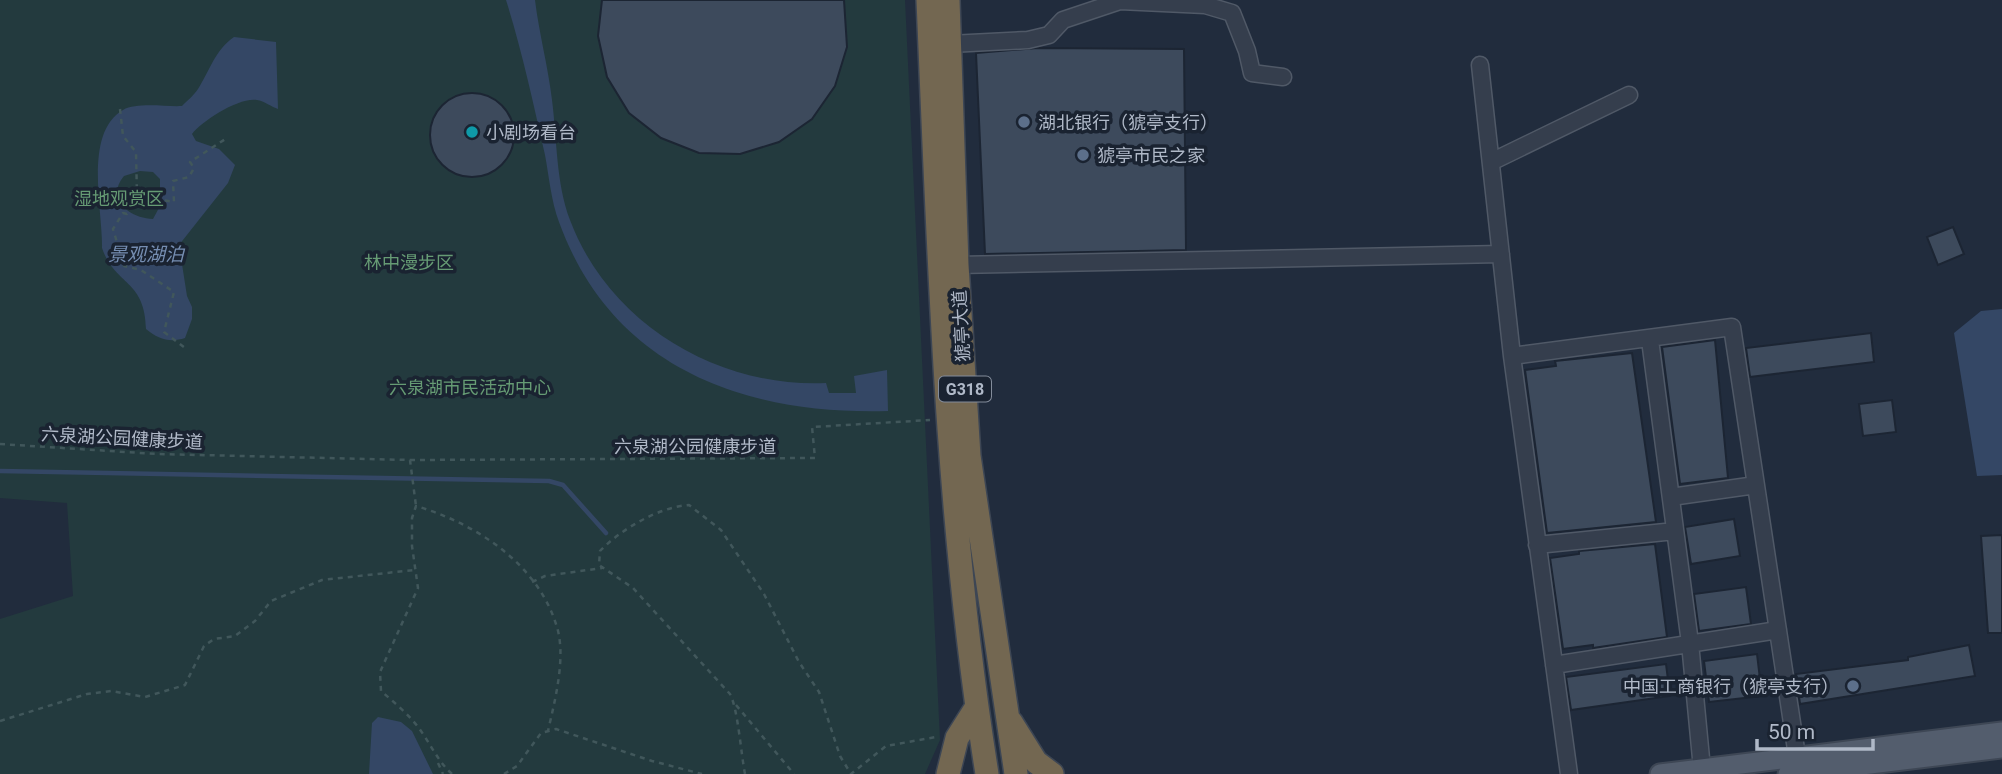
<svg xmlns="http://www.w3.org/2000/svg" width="2002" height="774" font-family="Roboto,'Noto Sans SC',sans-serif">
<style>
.green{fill:#233a3e}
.water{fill:#344765;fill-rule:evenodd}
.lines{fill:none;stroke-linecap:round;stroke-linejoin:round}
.stream{stroke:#344765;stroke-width:4.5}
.building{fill:#3d4a5c;stroke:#1c2533;stroke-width:2}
.minor-casing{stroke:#505967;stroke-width:19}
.major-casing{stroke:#3e4755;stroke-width:23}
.highway-casing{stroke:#3d4654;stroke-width:26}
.path{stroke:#41575b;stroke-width:2.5;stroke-dasharray:5 5;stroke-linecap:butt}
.minor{stroke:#353e4d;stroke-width:16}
.major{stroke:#535d6d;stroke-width:19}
.highway{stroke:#736751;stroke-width:23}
.service-dot{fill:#5c6f8a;stroke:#1a2331;stroke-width:2.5}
.culture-dot{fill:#0f9aa8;stroke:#1a2331;stroke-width:2.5}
.labels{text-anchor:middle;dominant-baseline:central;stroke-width:7;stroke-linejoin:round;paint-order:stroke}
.shield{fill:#1a2331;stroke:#838c9b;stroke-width:2}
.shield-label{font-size:16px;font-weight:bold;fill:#b0b9c8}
.poi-label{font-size:18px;fill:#b0b9c8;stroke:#1a2331;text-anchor:start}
.park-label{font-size:18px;fill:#669b74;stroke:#1a2331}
.street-label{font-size:18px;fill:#b0b9c8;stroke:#1a2331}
.water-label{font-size:19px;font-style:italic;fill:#768eb2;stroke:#1a2331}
</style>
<rect width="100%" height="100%" fill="#212c3d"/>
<path class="green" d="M0,0H905L940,740L925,774H0V619L73,596L67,503L0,498Z"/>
<path class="water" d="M506,0H535C539,33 548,66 552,100C557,139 556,183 570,220C609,324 718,388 826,383L829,393H856L854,376L887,370L888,411C744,415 612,368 559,222C551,201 549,176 545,155C533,102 522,51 506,0Z
M234,37L276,42L278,109C272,107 264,101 257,100C239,97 202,121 192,134L196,141L219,149L235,165L228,183L179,245L187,296L192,307V319L185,338C170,343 158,339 146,329C145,279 115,286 102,248C103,211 83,133 123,110C137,102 166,107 182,106C187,101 194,95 198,89C210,70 215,50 234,37ZM140,171L153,172L160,179V206L153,219C129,218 105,199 124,176Z
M2002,309V475L1977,476L1954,333L1981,311Z
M378,717L401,722L412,731L433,774H369L372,723Z"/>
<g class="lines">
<path class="stream" d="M0,471L549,481L563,485L606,533"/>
</g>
<path class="building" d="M602,0H844L847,47L835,86L812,119L779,142L740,154L699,153L661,138L629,113L607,77L598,36Z
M1038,48L1184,49L1186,250L985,254L976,53Z
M430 135a42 42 0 1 1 84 0a42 42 0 1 1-84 0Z
M1953,227L1964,254L1938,265L1927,237Z
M1871,333L1874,362L1750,377L1746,348Z
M1715,340L1728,478L1680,484L1662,347Z
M1632,353L1656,522L1547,533L1525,370L1556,366L1555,361Z
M1892,400L1896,432L1863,436L1859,404Z
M1734,519L1740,556L1691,564L1685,527Z
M2002,535V633H1988L1981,536Z
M1655,544L1667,637L1593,648V645L1563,649L1550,558L1579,554V551Z
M1746,587L1751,624L1699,631L1694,594Z
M1969,645L1975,676L1800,704L1796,674L1908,660V657Z
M1757,654L1762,696L1709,702L1704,661Z
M1666,664L1670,696L1571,710L1566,677Z"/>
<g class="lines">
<defs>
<path id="minor" d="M950,44L1028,40L1049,35L1063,20L1120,1L1205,5L1232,13L1247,51L1252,73L1283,77
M1480,65L1512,356L1569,774
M1491,162L1629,95
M957,265L1501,254
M1650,340L1690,643L1702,769
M1512,356L1732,327L1797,756
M1671,497L1756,485
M1537,545L1675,531
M1554,665L1778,630"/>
<path id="major" d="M1660,774L2002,732
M1788,774L2002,748"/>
<path id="highway" d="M928,0C939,258 946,518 987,774
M948,0L957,265L969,456L1016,774
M1011,722L1036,762L1052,774
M948,774L957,738L976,708"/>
</defs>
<use href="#minor" class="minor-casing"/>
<use href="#major" class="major-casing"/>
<use href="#highway" class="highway-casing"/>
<path class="path" d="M120,109L123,136L136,152L137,196L174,202L173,181L189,177L194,168L190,162L227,138
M136,196L127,214L123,213L113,229L124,266L141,270L174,292L164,332L185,348
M0,444L157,454L410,460L416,506
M410,460L815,458L812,427L930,420
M532,582L545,576L602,568
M736,705L794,774
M0,721L87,694L111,691L145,697L185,685L204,646L214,639L235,636L255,621L271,601L322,580L414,570
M438,763L443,774
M452,774C439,762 433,749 423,734C412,717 396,704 381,691L380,672L418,588L412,546V518L416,506C474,523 536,562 556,624C567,655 555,700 548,731
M504,774L517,766L541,733L556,729L652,761L702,774
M745,774C741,754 738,709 730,694L633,588L599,565L600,551C621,529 659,507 689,505L721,530L764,594L799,662L819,692L840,756L851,774L886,746L936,737"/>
<use href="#minor" class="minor"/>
<use href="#major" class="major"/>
<use href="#highway" class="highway"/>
</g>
<g class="service-dot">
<circle cx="1024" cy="122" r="7"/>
<circle cx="1083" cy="155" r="7"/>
<circle cx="1853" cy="686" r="7"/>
</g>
<circle class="culture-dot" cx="472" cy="132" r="7"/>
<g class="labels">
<rect class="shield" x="939" y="376.5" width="52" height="25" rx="5"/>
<g class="shield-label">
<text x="965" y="389">G318</text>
</g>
<g class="poi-label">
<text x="1038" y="122">湖北银行（猇亭支行）</text>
<text x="486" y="132">小剧场看台</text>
<text x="1097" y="155">猇亭市民之家</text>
<text x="1839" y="686" text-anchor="end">中国工商银行（猇亭支行）</text>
</g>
<g class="park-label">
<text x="119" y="198">湿地观赏区</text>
<text x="409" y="262">林中漫步区</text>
<text x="470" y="387">六泉湖市民活动中心</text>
</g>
<g class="street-label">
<text transform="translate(961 326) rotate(-93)">猇亭大道</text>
<text transform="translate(122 438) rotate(3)">六泉湖公园健康步道</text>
<text x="695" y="446">六泉湖公园健康步道</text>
</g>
<g class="water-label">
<text x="146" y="254">景观湖泊</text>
</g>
</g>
<path d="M1757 739v10h116v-10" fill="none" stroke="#b0b9c8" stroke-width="3.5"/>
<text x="1768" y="739" font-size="21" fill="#b0b9c8" stroke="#1a2331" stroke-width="5" paint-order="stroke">50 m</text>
</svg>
